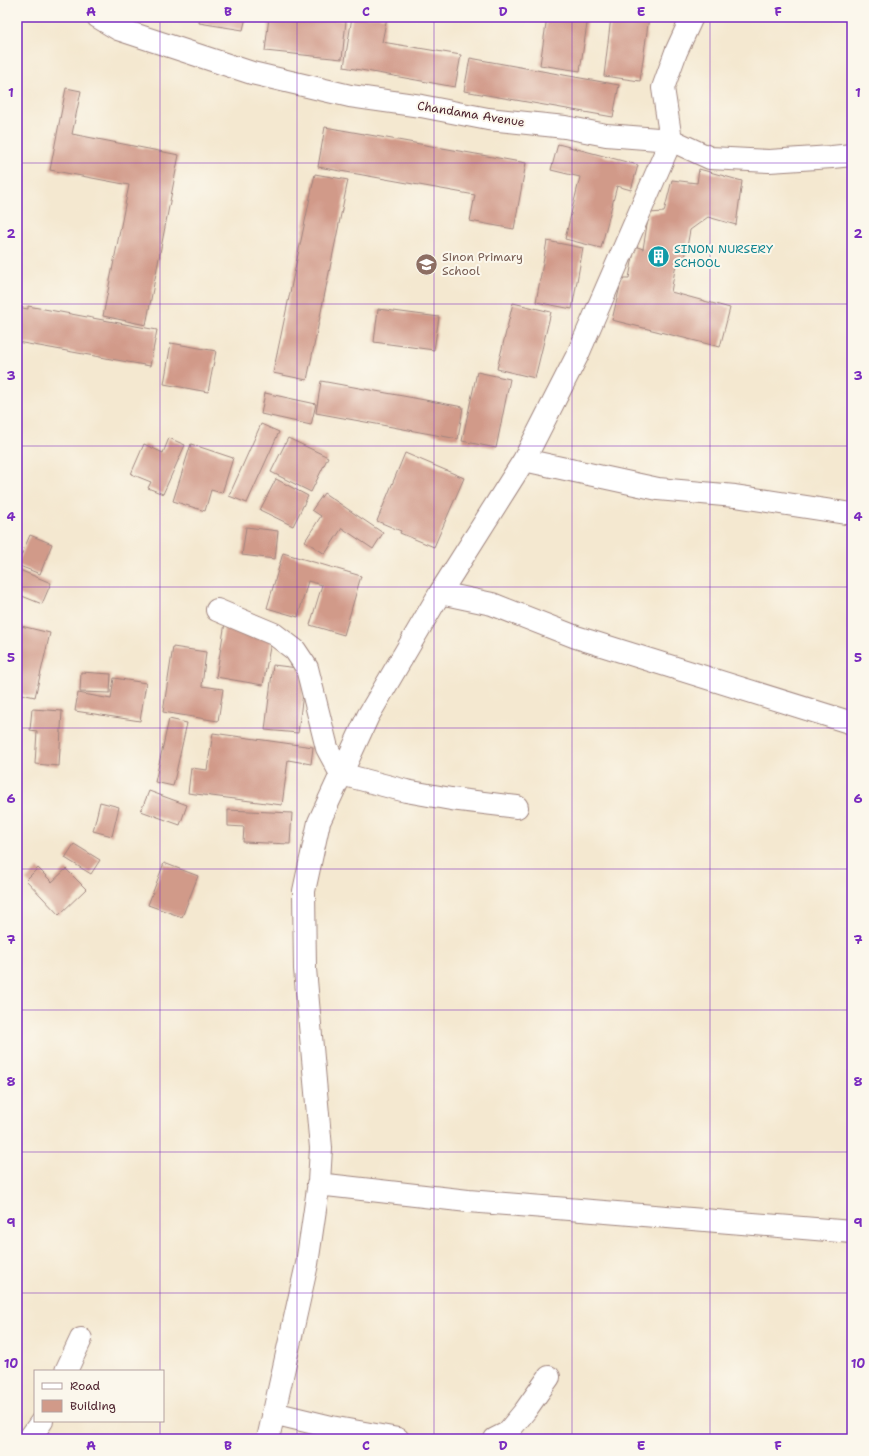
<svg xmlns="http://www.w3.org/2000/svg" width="869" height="1456" font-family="'Shantell Sans',sans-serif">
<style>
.building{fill:#d19a89}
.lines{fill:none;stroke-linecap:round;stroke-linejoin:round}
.minor-casing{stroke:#9f847e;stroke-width:24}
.minor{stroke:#fff;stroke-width:22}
.grid{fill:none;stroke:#7b2cbf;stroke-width:1;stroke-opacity:0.55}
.labels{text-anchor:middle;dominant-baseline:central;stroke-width:4;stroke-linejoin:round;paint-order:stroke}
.street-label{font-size:12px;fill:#4a1f2b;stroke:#fbf7ec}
.culture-label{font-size:12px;fill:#0d838f;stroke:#fbf7ec;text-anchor:start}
.education-label{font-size:12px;fill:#785e54;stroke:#fbf7ec;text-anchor:start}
.neatline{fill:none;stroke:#7b2cbf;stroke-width:1.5}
.grid-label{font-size:13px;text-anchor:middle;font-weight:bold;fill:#7b2cbf}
</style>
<rect width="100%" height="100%" fill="#fbf7ec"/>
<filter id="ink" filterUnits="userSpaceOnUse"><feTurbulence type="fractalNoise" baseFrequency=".025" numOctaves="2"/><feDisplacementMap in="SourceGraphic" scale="8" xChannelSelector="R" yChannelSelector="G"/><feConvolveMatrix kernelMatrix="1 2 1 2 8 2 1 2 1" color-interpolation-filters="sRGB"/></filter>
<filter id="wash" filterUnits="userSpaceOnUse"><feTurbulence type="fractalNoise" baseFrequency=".012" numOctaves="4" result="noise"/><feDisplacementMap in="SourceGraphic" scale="16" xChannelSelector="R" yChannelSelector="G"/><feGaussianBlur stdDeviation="0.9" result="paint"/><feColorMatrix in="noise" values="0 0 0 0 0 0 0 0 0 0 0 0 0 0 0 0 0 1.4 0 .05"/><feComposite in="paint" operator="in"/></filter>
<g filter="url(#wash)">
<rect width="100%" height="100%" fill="#f4e8d0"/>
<g id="blocks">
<path class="building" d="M200,17H246L243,30L199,23Z
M269,17H314L346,21L342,59L265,51Z
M352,17H387L382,42L461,55L455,87L344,67Z
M547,17H588L580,71L540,65Z
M611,17H649L640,81L604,76Z
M470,58L619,85L613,117L464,91Z
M66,88L81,91L72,134L179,155L146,325L103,316L129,185L50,170Z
M325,127L526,163L514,229L470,221L475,195L318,167Z
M558,144L638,165L631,190L617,186L601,248L565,239L580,177L551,170Z
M699,169L742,181L736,225L708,217L690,230L684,264H676L671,292L730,308L720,347L612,320L622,278H629L635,246L643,249L649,213L664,212L672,180L697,183Z
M315,174L348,180L307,380L273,373Z
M547,241L583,248L572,309L536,302Z
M513,303L551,312L535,378L497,369Z
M28,306L157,330L150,366L17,342V307L28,309Z
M378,309L439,317L434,350L374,342Z
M171,343L216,351L208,392L164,384Z
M477,372L510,379L496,448L462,441Z
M321,381L463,407L458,439L316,413Z
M265,393L316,404L311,425L261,414Z
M261,424L279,432L247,503L229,496Z
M169,438L185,445L163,494L148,488L151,482L131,474L144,444L163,453Z
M288,438L328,457L311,492L271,472Z
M191,444L233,458L222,493L211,490L205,511L173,501Z
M405,453L464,478L434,547L400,533L401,531L377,521Z
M276,479L308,496L293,526L260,510Z
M324,493L383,533L373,549L342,528L325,554L305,541L321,516L312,510Z
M246,527L278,531L275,559L242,555Z
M30,535L52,544L40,574L17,565Z
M283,553L361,576L344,635L310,625L322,585L308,581L298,617L267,608Z
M17,569L51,583L42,604L17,594Z
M225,623L273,631L263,685L216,677Z
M17,625L50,633L35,697L17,693Z
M173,647L206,652L202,686L223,689L218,721L163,712Z
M273,665L306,669L298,733L265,730Z
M81,672L111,674L110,693L80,692Z
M114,678L146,683L140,721L75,711L78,693L111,699Z
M32,709L62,711L59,766L35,764L37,731L30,730Z
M169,719L187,723L173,786L155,782Z
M213,733L313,747L311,764L288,760L282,805L188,793L191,768L207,770Z
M149,791L187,805L180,825L141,811Z
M100,802L119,807L112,836L93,831Z
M228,810L292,813L290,844L243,842L244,827L228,826Z
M74,844L100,860L91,874L65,858Z
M164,863L198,876L182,917L148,905Z
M38,868L52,882L66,869L86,889L59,915L26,880Z"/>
</g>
</g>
<g filter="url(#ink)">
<use href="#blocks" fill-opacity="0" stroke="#9f847e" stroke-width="1"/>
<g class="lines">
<defs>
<path id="minor" d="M98,17L118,29L252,73L350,96L421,106L488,119L565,127L606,135L671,140L710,158L769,161L832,157L852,155
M524,460L658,489L735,496L852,514
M440,593L492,604L576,637L852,723
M217,610L274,634L295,650L307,668L327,748L341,774L406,791L451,799L517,807
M318,1184L468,1201L852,1232
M66,1371L81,1339
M273,1413L331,1427L398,1439
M29,1439L42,1421
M268,1439L307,1264L319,1182L321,1148L305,969L304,891L319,822L368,716L440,593L524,460L578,354L671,140L663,88L676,52L692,17
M495,1439L507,1433L525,1411L549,1377"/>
</defs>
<use href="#minor" class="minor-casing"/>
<use href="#minor" class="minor"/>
</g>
</g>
<path class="grid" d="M160,17V1371M297,17V1439M434,17V1439M572,17V1439M710,17V1439M17,163H852M17,304H852M17,446H852M17,587H852M17,728H852M17,869H852M17,1010H852M17,1152H852M17,1293H852M160,1421V1439"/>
<defs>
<symbol id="building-disc" viewBox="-11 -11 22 22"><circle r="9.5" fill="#0f9aa8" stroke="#fbf7ec"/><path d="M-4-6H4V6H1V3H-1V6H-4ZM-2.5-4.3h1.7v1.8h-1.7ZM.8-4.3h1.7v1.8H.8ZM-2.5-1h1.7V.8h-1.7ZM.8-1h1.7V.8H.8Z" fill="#fff"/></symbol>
<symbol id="school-disc" viewBox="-11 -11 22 22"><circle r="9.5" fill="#8d6e63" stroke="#fbf7ec"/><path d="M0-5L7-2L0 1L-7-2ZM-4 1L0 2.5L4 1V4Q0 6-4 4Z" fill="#fff"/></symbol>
</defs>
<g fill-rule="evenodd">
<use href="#building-disc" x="646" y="244" width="25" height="25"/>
<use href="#school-disc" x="414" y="252" width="25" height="25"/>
</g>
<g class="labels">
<g class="street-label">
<text transform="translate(471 114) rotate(9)">Chandama Avenue</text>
</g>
<g class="culture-label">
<text x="674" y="249">SINON NURSERY<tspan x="674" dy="14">SCHOOL</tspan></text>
</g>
<g class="education-label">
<text x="442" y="257">Sinon Primary<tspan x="442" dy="14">School</tspan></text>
</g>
</g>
<rect width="869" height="1456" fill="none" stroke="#fbf7ec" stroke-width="44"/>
<rect x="34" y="1370" width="130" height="52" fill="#fbf7ec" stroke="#b4a19f"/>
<rect x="42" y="1383" width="20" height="6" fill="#ffffff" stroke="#b4a19f"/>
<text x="70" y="1390" font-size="12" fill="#4a1f2b">Road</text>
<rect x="42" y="1400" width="20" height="12" fill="#d19a89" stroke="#b4a19f"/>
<text x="70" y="1410" font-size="12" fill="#4a1f2b">Building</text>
<rect x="22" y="22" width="825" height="1412" class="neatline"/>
<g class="grid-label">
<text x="91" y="16">A</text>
<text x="228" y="16">B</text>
<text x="366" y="16">C</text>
<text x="503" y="16">D</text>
<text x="641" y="16">E</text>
<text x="778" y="16">F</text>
<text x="11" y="97">1</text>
<text x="858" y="97">1</text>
<text x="11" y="238">2</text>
<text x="858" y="238">2</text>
<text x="11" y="380">3</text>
<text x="858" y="380">3</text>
<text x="11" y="521">4</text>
<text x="858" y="521">4</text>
<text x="11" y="662">5</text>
<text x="858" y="662">5</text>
<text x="11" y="803">6</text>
<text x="858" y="803">6</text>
<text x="11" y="944">7</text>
<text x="858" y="944">7</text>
<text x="11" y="1086">8</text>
<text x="858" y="1086">8</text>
<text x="11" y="1227">9</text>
<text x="858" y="1227">9</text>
<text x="11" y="1368">10</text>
<text x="858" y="1368">10</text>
<text x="91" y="1450">A</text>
<text x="228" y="1450">B</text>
<text x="366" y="1450">C</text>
<text x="503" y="1450">D</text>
<text x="641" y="1450">E</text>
<text x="778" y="1450">F</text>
</g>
</svg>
